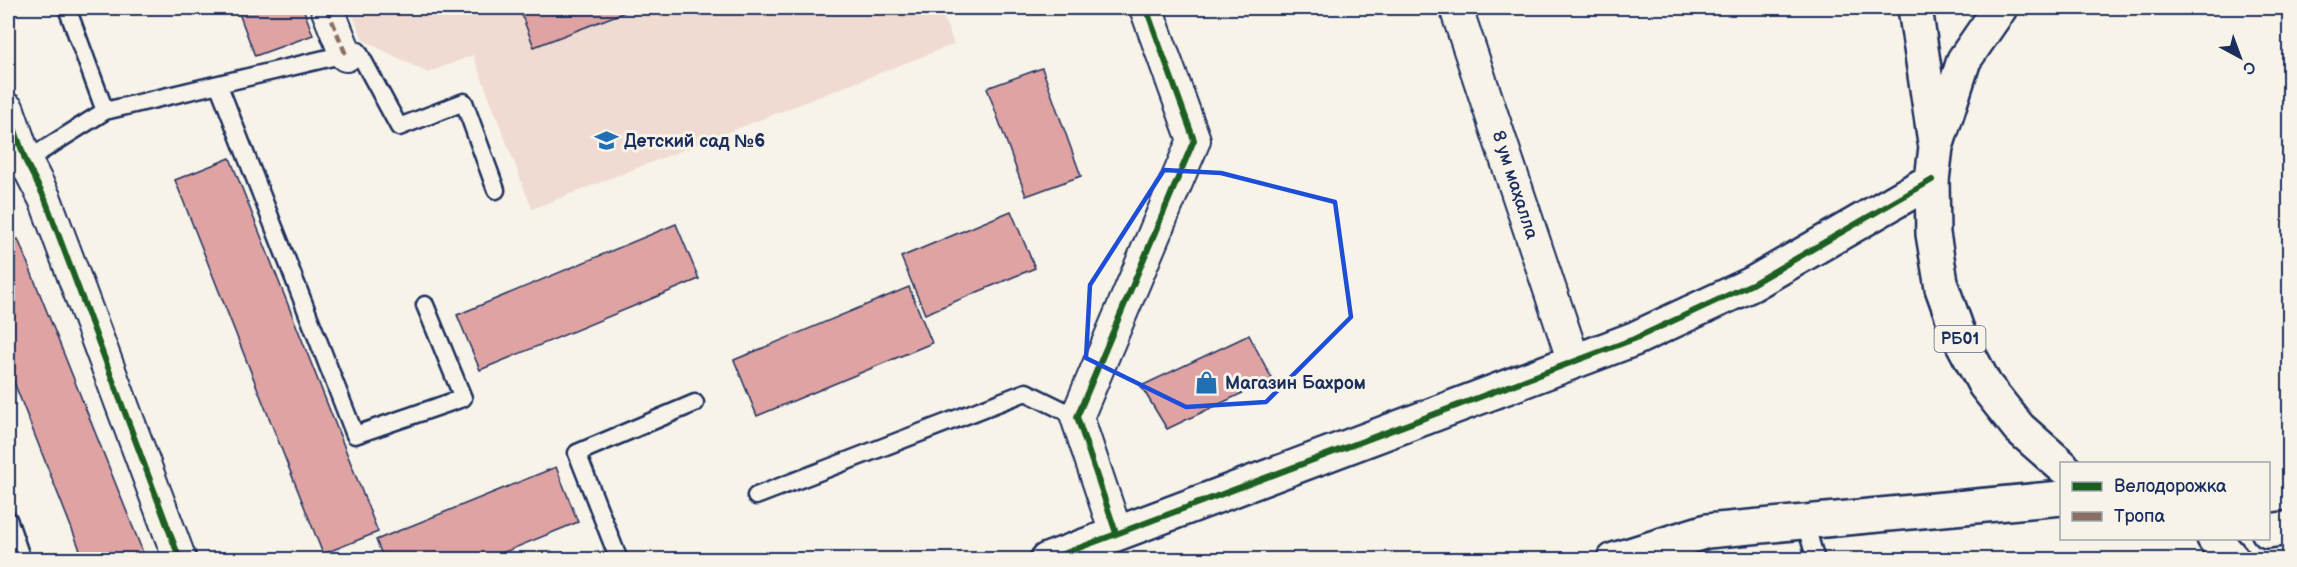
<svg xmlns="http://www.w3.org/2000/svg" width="2297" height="567" font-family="'Balsamiq Sans',sans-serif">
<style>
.built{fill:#f0dbd3}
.building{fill:#dea3a2;stroke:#1b2f5e;stroke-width:1.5}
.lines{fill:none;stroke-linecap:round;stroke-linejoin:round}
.lane-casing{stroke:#1b2f5e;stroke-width:21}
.street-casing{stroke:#1b2f5e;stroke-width:36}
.secondary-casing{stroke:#1b2f5e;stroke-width:38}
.highway-casing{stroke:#1b2f5e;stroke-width:38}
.lane{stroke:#f7f3e8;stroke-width:16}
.street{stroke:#f7f3e8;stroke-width:32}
.secondary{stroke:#f7f3e8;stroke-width:33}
.highway{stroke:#f7f3e8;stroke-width:33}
.quiet{stroke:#8d6e63;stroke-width:4.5;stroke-dasharray:9 4.5;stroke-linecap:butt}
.cycleway-casing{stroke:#f7f3e8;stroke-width:10}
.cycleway{stroke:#1b5e20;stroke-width:6}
.marked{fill:none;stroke:#1d4ed8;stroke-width:4.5;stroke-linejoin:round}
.labels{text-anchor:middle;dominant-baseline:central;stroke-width:6;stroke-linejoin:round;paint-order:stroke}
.shield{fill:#f7f3e8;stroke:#5d6a87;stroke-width:1.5}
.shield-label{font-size:16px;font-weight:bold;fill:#1b2f5e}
.poi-label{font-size:18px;font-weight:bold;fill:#1b2f5e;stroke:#f7f3e8;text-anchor:start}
.street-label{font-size:18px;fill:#1b2f5e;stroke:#f7f3e8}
</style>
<rect width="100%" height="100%" fill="#f7f3e8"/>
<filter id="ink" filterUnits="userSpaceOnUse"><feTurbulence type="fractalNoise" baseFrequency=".0167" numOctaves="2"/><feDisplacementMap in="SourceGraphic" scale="12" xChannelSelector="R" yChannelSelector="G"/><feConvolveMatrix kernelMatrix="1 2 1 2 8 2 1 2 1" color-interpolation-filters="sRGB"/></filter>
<g filter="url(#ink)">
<path class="built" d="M350,8H940L954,44L532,209L473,55L428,73L363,40Z"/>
<path class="building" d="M237,8H303L313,35L255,56Z
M519,8H635L534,47Z
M1042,68L1081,176L1026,196L987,88Z
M230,158L378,532L323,554L175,180Z
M1011,211L1035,268L925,314L901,257Z
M676,224L699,279L480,370L457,315Z
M18,239L146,560H84L8,367V243Z
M909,287L932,343L757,416L734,360Z
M1249,335L1272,379L1167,429L1141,386Z
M556,467L578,522L485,560H384L376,540Z"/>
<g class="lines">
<defs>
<path id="lane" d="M67,8L105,111
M219,86L355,435L463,398L425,305
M8,172L105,111L358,51L399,127L464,102L496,190
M756,496L1026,392L1077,417
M8,519L22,560
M1805,523L1816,560
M619,560L577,453L695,403"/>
<path id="street" d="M327,8L346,55
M1456,8L1574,362
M8,110L26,162L45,199L180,560
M1116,533L1077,417L1194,140L1146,8"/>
<path id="secondary" d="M1047,560L1634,339L1752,284L1932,180
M1614,560L1707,531L2062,498"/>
<path id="highway" d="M1915,8L1935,142
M2000,8L1964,60L1936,147L1932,180L1933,234L1942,288L1960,338L1985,385L2019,428L2062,466
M2268,531L2290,528
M2214,538L2233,560"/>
</defs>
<use href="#lane" class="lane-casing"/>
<use href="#street" class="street-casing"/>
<use href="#secondary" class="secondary-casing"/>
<use href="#highway" class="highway-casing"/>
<use href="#lane" class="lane"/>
<use href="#street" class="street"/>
<use href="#secondary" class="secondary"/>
<use href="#highway" class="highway"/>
<path class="quiet" d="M327,8L346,55"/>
<defs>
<path id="cycleway" d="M8,110L26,162L45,199L180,560
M1116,533L1077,417L1194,140L1146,8
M1047,560L1634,339L1752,284L1932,180"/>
</defs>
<use href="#cycleway" class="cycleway-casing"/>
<use href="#cycleway" class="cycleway"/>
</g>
</g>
<path class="marked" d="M1164,170L1221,173L1335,202L1351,317L1266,402L1186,407L1086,358L1090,285Z"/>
<defs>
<symbol id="school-bare" viewBox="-9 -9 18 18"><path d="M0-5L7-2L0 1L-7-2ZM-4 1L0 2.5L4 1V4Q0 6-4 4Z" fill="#1f6fb2" stroke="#f7f3e8" stroke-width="2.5" paint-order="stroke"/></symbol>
<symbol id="shop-bare" viewBox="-9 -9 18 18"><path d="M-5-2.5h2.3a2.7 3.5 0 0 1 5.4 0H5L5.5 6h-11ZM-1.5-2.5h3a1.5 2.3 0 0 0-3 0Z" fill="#1f6fb2" stroke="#f7f3e8" stroke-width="2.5" paint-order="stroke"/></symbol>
</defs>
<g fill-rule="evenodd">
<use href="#school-bare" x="590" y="124" width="33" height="33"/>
<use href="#shop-bare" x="1190" y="366" width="33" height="33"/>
</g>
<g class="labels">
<rect class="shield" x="1934.5" y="326" width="51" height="26" rx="4.5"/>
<g class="shield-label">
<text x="1960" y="339">РБ01</text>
</g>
<g class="poi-label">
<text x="624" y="141">Детский сад №6</text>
<text x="1225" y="383">Магазин Бахром</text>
</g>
<g class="street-label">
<text transform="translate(1515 185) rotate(72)">8 ум маҳалла</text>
</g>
</g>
<rect width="2297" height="567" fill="none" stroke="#f7f3e8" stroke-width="30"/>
<rect x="15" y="15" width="2267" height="537" fill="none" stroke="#1b2f5e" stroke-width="2" filter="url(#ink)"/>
<rect x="2060" y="462" width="210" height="78" fill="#f7f3e8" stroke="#9fa5b1" stroke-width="1.5"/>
<rect x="2072" y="482" width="30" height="9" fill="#1b5e20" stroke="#9fa5b1" stroke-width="1.5"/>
<text x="2114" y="492" font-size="18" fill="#1b2f5e">Велодорожка</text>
<rect x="2072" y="512" width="30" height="9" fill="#8d6e63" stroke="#9fa5b1" stroke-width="1.5"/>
<text x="2114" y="522" font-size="18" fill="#1b2f5e">Тропа</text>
<g transform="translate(2240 57) rotate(139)" stroke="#f7f3e8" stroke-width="4.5" paint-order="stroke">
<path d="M0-4.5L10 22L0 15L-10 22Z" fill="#1b2f5e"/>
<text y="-9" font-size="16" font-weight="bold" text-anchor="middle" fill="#1b2f5e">С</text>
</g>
</svg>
